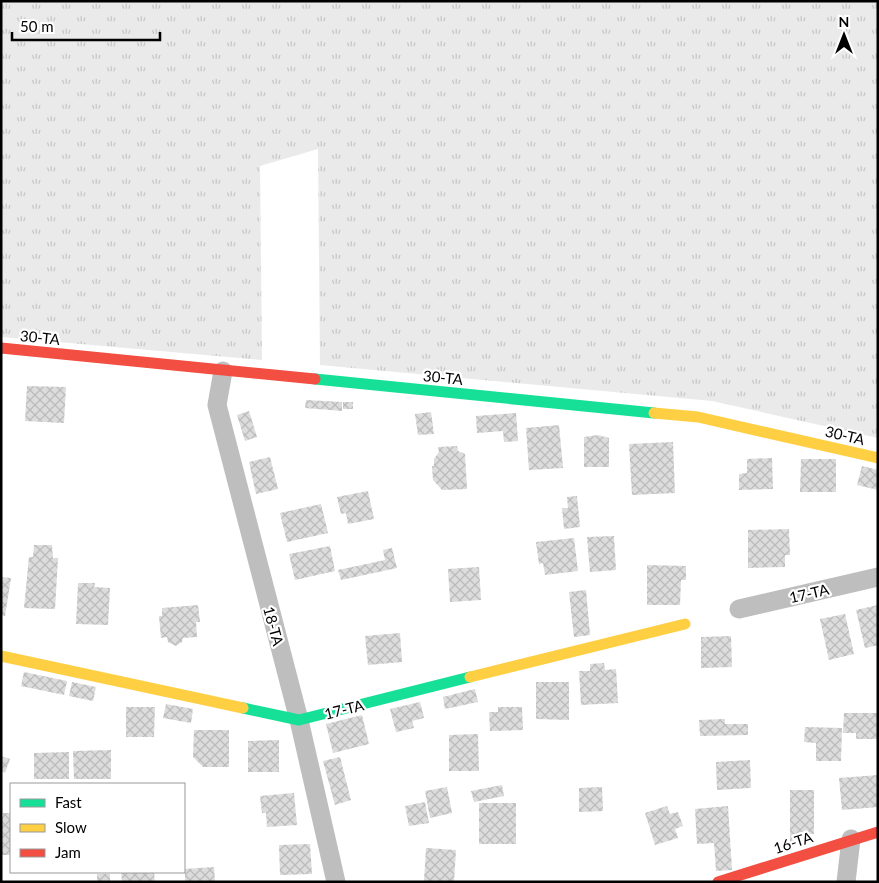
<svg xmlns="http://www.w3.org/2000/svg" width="879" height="883" font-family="Lato,sans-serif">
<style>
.grass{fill:url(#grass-tufts)}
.building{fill:url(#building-cross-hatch)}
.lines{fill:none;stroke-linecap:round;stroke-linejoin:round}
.street{stroke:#bebebe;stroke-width:19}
.fast{stroke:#16e098;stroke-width:11}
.slow{stroke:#ffcf43;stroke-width:11}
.jam{stroke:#f24e42;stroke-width:11}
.labels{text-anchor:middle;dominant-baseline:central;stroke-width:4.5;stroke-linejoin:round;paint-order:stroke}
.street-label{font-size:15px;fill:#000;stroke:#fff}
</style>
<defs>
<pattern id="grass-tufts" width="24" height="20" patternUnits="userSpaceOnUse" patternTransform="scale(1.25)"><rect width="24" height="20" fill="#eaeaea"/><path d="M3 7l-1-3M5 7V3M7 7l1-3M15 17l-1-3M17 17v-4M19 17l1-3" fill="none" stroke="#c7c7c7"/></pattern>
<pattern id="building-cross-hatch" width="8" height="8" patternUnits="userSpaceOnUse" patternTransform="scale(1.25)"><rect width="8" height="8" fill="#dcdcdc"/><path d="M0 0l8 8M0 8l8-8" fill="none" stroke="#bbb"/></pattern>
</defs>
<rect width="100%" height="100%" fill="#fff"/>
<path class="grass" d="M1,1H878V438L712,401L320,365L318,149L260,166L262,360L1,337Z"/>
<path class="building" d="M27,386L66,387L64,423L25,421Z
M306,400L342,402V411L305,408Z
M343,402H353V409H343Z
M249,411L257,437L245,441L237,415Z
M431,412L434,434L418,435L415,414Z
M516,413L518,441L504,442L503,431L477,433L476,416Z
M559,425L563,468L529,470L526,428Z
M598,435L609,438V467H584V437Z
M673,442L675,493L632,495L629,444Z
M457,446L458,451L465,454L467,489L442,490L433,480L432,466H434V459L439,452L438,447Z
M270,457L278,489L256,494L249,462Z
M772,458L773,489L739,490V474L747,473V459Z
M801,459H836V492H800Z
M862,466L878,470V490L857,485Z
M368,491L374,519L348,524L346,513L341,514L337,497Z
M577,496L580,527L564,529L562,508H568L567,497Z
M321,504L328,533L287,542L280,513Z
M789,529L790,555H785V567L748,568V530Z
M614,536L616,570L590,572L587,537Z
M574,538L578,571L545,575L543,563L539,564L536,542Z
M34,545H52L53,558H58L55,609L24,608L29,557H33Z
M330,546L335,571L295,580L289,554Z
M392,548L397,568L341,580L338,570L385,560L383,550Z
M647,565L686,566V580H681L680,605H647Z
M479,567L481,600L450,602L448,569Z
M1,577L11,578L5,616L1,615Z
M78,583H95L94,587L110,588L108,625L76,624Z
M586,590L590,635L574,637L569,592Z
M198,605L200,622H196L197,637L183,638L182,642L176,646L168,642L167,637L161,638L159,616H162V608Z
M878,605V645L865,648L856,610Z
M845,614L854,654L829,660L820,619Z
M400,633L402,662L368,665L365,636Z
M731,636L732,667L701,668V637Z
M604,663L605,670L616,669L618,703L581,705L579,671H590V664Z
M24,672L67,681L64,695L21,686Z
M72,682L96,687L93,701L69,696Z
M536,682H569V720L536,719Z
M475,689L478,702L445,709L443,697Z
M420,702L424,718L412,721L414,728L396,732L390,709Z
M166,704L193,709L191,723L163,718Z
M126,707H155L154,737H126Z
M498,707H522L523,730L490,731L489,712H498Z
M844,713H878V739H856V733H843Z
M362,715L369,744L333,753L326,724Z
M725,719V724H748V735L700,736L699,720Z
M805,727L842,728L841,761H816V743L804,742Z
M194,730H229V767H203L193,757Z
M478,734L479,771H449V735Z
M279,740V772H248V741Z
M111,750V779H74L73,751Z
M69,752V779H34V753Z
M1,756L10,759L5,773L1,771Z
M340,757L351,800L335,805L323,761Z
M750,760L751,788L717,790L716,762Z
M878,775V807L842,810L839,778Z
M502,785L504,796L474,802L471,791Z
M447,787L452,813L430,818L425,791Z
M602,787L603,811L579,812V788Z
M790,790H814V834H807L806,836L790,842Z
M294,793L297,825L267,827L266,813H262L260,796Z
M425,802L429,823L409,826L405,806Z
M479,803H516V844H479Z
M667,806L670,814L678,812L683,826L675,829L678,838L655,845L645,813Z
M728,806L732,870L716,871L714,843L697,844L695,809Z
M3,813H11V855H1V817H3Z
M310,844L312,874L280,875L279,845Z
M426,848L456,850L454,882L424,881Z
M214,867L215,882H185V869Z
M121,872H154L155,882H122Z
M97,874H110V882H97Z"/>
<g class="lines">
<path class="street" d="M223,371L217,405L299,720L336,882
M739,609L878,577
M846,882L851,839"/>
<path class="fast" d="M315,379L654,413
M243,708L299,720L470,677"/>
<path class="slow" d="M654,413L698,417L878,458
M1,656L243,708
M470,677L685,624"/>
<path class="jam" d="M1,348L315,379
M718,882L878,832"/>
</g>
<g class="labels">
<g class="street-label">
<text transform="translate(40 337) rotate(6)">30-ТА</text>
<text transform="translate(443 377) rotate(6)">30-ТА</text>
<text transform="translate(845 435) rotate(13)">30-ТА</text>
<text transform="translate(809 593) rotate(-13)">17-ТА</text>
<text transform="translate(274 626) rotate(75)">18-ТА</text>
<text transform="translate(344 709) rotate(-14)">17-ТА</text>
<text transform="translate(793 842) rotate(-18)">16-ТА</text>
</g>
</g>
<rect width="879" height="883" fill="none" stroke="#000000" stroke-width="5"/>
<rect x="10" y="783" width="175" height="90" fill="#ffffff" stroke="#999999"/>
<rect x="20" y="799" width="25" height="8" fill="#16e098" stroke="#999999"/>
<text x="55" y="808" font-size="15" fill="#000000">Fast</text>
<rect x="20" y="824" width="25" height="8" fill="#ffcf43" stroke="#999999"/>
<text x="55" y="833" font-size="15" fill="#000000">Slow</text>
<rect x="20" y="849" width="25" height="8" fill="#f24e42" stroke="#999999"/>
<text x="55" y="858" font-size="15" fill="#000000">Jam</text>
<g transform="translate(844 35)" stroke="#ffffff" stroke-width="4" paint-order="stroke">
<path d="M0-4L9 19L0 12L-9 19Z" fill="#000000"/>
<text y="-8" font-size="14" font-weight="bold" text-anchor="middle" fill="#000000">N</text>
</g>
<path d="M12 32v8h148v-8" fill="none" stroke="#000000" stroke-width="2.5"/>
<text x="20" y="32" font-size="15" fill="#000000" stroke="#ffffff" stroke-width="4" paint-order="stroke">50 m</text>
</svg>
